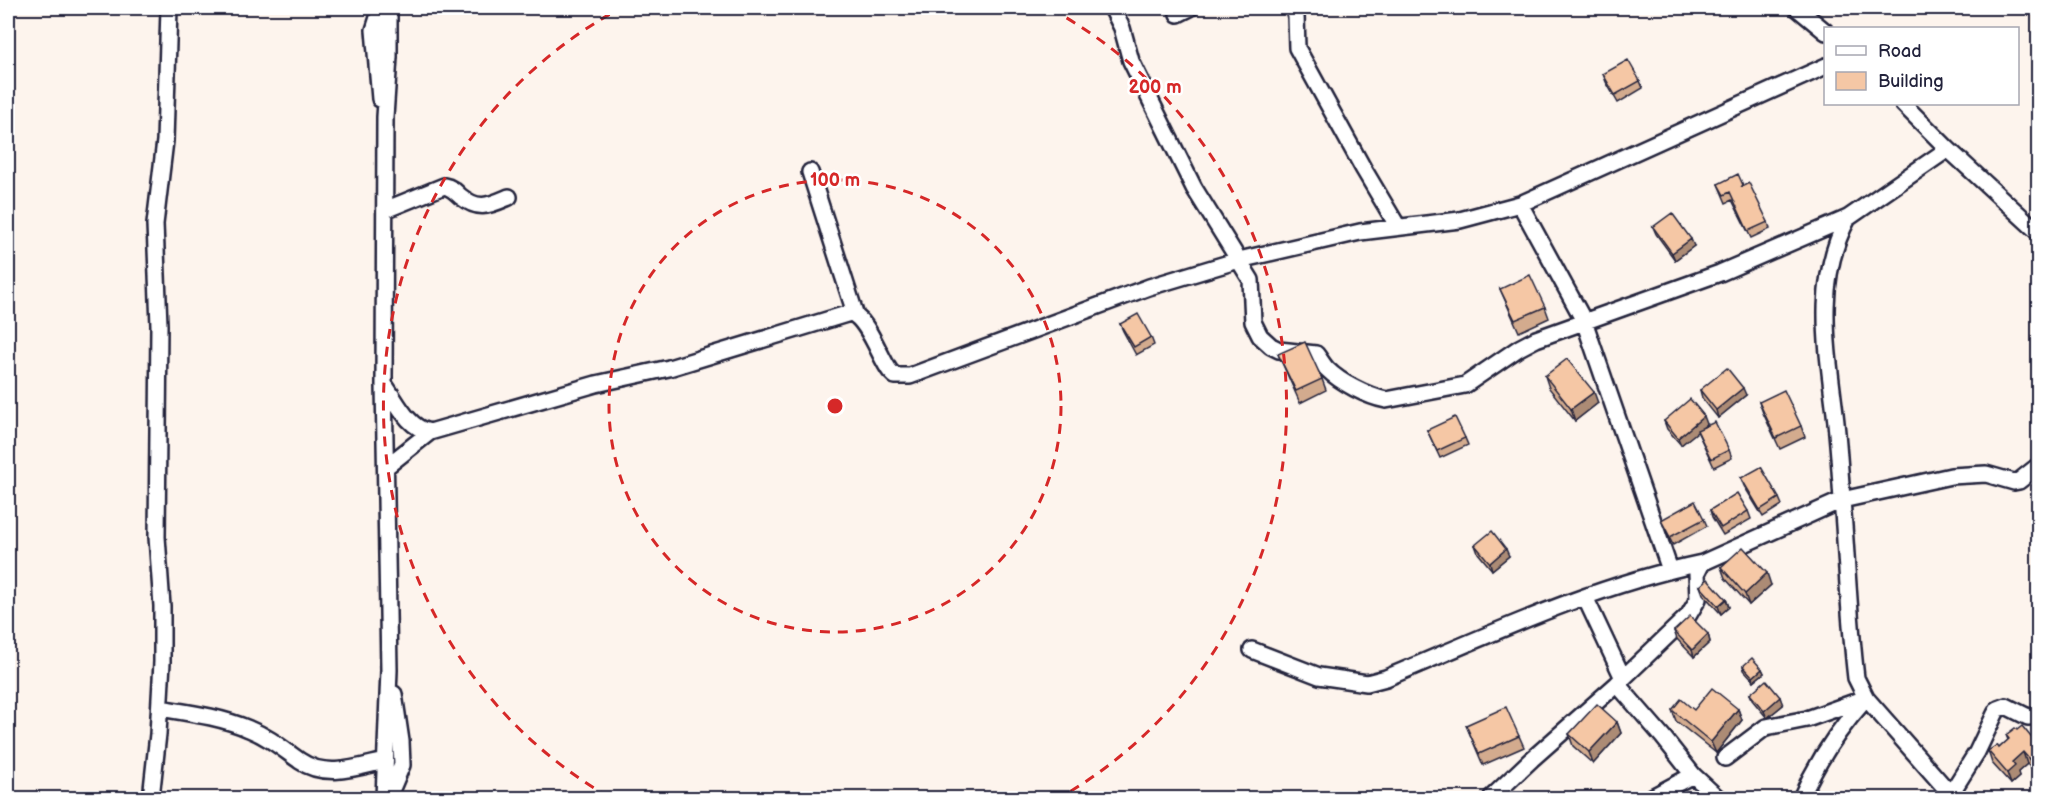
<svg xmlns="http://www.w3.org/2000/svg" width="2046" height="806" font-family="'Balsamiq Sans',sans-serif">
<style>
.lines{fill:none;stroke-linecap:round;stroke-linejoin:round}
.minor-casing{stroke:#22223b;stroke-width:20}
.minor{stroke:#fff;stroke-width:15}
.wall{fill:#d3ab8e;stroke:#22223b;stroke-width:1.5}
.shaded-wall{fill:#ac8b74;stroke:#22223b;stroke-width:1.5}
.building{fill:#f5c7a5;stroke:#22223b;stroke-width:1.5}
.ring{fill:none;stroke:#d62828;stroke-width:3;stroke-dasharray:10 8}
.centre{fill:#d62828;stroke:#fff;stroke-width:3}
.ring-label{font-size:18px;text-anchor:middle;font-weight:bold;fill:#d62828;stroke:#fff;stroke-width:5;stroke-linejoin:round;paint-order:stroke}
</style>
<rect width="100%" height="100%" fill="#fdf4ed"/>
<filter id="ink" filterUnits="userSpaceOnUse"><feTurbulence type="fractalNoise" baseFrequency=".0167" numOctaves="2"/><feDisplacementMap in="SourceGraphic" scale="12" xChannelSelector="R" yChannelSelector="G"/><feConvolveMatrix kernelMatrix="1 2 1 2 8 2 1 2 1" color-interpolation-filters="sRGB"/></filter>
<g filter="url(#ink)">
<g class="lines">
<defs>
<path id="minor" d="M1112,8L1122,28L1131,61L1194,188L1251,280L1253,322L1260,336L1271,346L1279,350L1316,354C1320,359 1323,365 1327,369C1341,383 1367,396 1386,400L1465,385L1519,348L1536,339L1720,273L1848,218L1948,149
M1293,8L1296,16L1297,48L1363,168L1398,227
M1797,8L1826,32
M1178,14L1190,8
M380,99L374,30L381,8
M1903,104L1948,149L2038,232
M810,172L856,316
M1520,204L1584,321L1670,570
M385,210L444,186C451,187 455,191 460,196C479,211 488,206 509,197
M1848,218C1816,277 1826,341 1834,405C1838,436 1840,468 1842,500C1847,559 1849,619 1856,678L1866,698L1954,798
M384,384C396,400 408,429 430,432L596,384L669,368L850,313C867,317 880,358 890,371L895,376H910L1149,287L1239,260L1360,232L1460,220L1520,204L1826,66
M386,467L430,432
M1585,597L1623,678
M1252,650L1319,676L1367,683L1386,678C1489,635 1592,586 1702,563
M1617,684L1663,737L1693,775L1718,798
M160,708C190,713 221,717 249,729C269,737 283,749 300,761C326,779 358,767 385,761
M1725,758L1766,727L1807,719L1866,698
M1950,795L1977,752L1995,714L1998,709L2006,706L2028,717L2038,716
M151,798L158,734L162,662V606L157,537L159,325L155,224L165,141L169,8
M384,798L389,670L384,384L385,117L389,57V8
M388,798L402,765L401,741L394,694
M1491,798L1532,759L1617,684L1688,616L1698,599L1697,573L1702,563L1842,500L1951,476L1986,474L2014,482L2019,481L2038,466
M1650,798L1693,775
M1801,798C1817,762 1838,730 1864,701"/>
</defs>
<use href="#minor" class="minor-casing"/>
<use href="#minor" class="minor"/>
</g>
<path class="wall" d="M1603,74L1640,81L1643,88L1618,103L1606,82Z
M1718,184L1744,186L1768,222L1770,229L1751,238L1732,200L1726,203Z
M1653,227L1694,246L1675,260L1656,234Z
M1500,289L1545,307L1549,318L1519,332Z
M1120,324L1151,337L1154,345L1136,355L1123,331Z
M1278,354L1322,379L1326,390L1300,403L1283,365Z
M1545,376L1598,403L1575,421L1549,388Z
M1700,390L1746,395L1718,418L1702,398Z
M1759,402L1801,426L1805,437L1780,449L1763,413Z
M1664,421L1707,424L1701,429L1729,450L1732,458L1714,467L1697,431L1681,445L1667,429Z
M1427,430L1465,438L1468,445L1440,458Z
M1741,478L1779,498L1782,505L1763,517L1744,486Z
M1710,510L1748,511L1751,519L1723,535L1712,517Z
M1704,519L1707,526L1673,545L1664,527L1661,520Z
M1475,545L1509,556L1492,570L1478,553Z
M1721,567L1771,585L1749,605L1725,578Z
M1700,586L1726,599L1729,607L1721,614L1703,594Z
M1674,631L1708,634L1710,642L1694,657L1677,639Z
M1743,666L1762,669L1764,673L1754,681L1744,670Z
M1750,694L1783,705L1767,718L1753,701Z
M1738,709L1742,720L1716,753L1676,721L1672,710Z
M1617,722L1621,733L1593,764L1573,746L1569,734Z
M1466,725L1519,736L1524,747L1483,765Z
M2017,730L2035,742L2038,752V766L2033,770L2027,764L2018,772L2019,777L2011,784L1992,763L1988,751L1999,748L2008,740L2006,735Z"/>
<path class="shaded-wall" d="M1691,239L1694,246L1675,260L1672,253Z
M1743,388L1746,395L1718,418L1716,410Z
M1594,392L1598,403L1575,421L1571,409Z
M1704,416L1707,424L1681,445L1678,438Z
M1506,549L1509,556L1492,570L1490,563Z
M1767,573L1771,585L1749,605L1745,594Z
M1726,599L1729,607L1721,614L1718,606Z
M1708,634L1710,642L1694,657L1692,650Z
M1762,669L1764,673L1754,681L1753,677Z
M1780,697L1783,705L1767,718L1764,711Z
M1738,709L1742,720L1716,753L1711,742Z
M1617,722L1621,733L1593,764L1589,752Z
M2035,742L2038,752V766L2033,770L2029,759L2032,745Z
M2023,752L2027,764L2018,772L2019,777L2011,784L2007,773L2012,762Z"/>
<path class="building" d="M1628,60L1640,81L1615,95L1603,74Z
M1738,174L1743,185L1741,187L1749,183L1768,222L1748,231L1730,192L1724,195L1718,184Z
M1672,213L1691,239L1672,253L1653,227Z
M1530,275L1545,307L1515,320L1500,289Z
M1138,314L1151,337L1134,347L1120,324Z
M1305,342L1322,379L1296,391L1278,354Z
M1567,359L1594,392L1571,409L1545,376Z
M1727,368L1743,388L1716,410L1700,390Z
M1784,390L1801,426L1776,438L1759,402Z
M1690,399L1704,416L1678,438L1664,421Z
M1455,417L1465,438L1437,451L1427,430Z
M1715,422L1729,450L1711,459L1697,430Z
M1761,467L1779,498L1760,510L1741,478Z
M1737,493L1748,511L1721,528L1710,510Z
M1695,501L1704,519L1670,537L1661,520Z
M1492,531L1506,549L1490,563L1475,545Z
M1743,547L1767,573L1745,594L1721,567Z
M1708,579L1726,599L1718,606L1700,586Z
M1690,616L1708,634L1692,650L1674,631Z
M1752,658L1762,669L1753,677L1743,666Z
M1766,680L1780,697L1764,711L1750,694Z
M1712,688L1738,709L1711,742L1672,710L1681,699L1694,710Z
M1597,704L1617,722L1589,752L1569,734Z
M1506,707L1519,736L1479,754L1466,725Z
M2022,726L2035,742L2032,745L2038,751L2029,759L2023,752L2012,762L2015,766L2007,773L1988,751L1997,745L1999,748L2009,739L2006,735L2015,728L2017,730Z"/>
</g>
<g class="ring">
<circle cx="835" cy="406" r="226"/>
<path d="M609 797A452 452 0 0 1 619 9M1051 9A452 452 0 0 1 1061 797"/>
</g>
<circle cx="835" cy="406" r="9" class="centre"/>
<g class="ring-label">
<text x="1155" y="93">200 m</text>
<text x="835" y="186">100 m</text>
</g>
<rect width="2046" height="806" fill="none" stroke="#fff" stroke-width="30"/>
<rect x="15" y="15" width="2016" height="776" fill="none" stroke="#22223b" stroke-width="2" filter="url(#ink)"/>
<rect x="1824" y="27" width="195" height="78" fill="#ffffff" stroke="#a7a7b1" stroke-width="1.5"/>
<rect x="1836" y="46" width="30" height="9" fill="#ffffff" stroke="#a7a7b1" stroke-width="1.5"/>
<text x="1878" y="57" font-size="18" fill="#22223b">Road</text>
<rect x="1836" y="72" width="30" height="18" fill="#f5c7a5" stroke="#a7a7b1" stroke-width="1.5"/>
<text x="1878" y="87" font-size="18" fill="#22223b">Building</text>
</svg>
